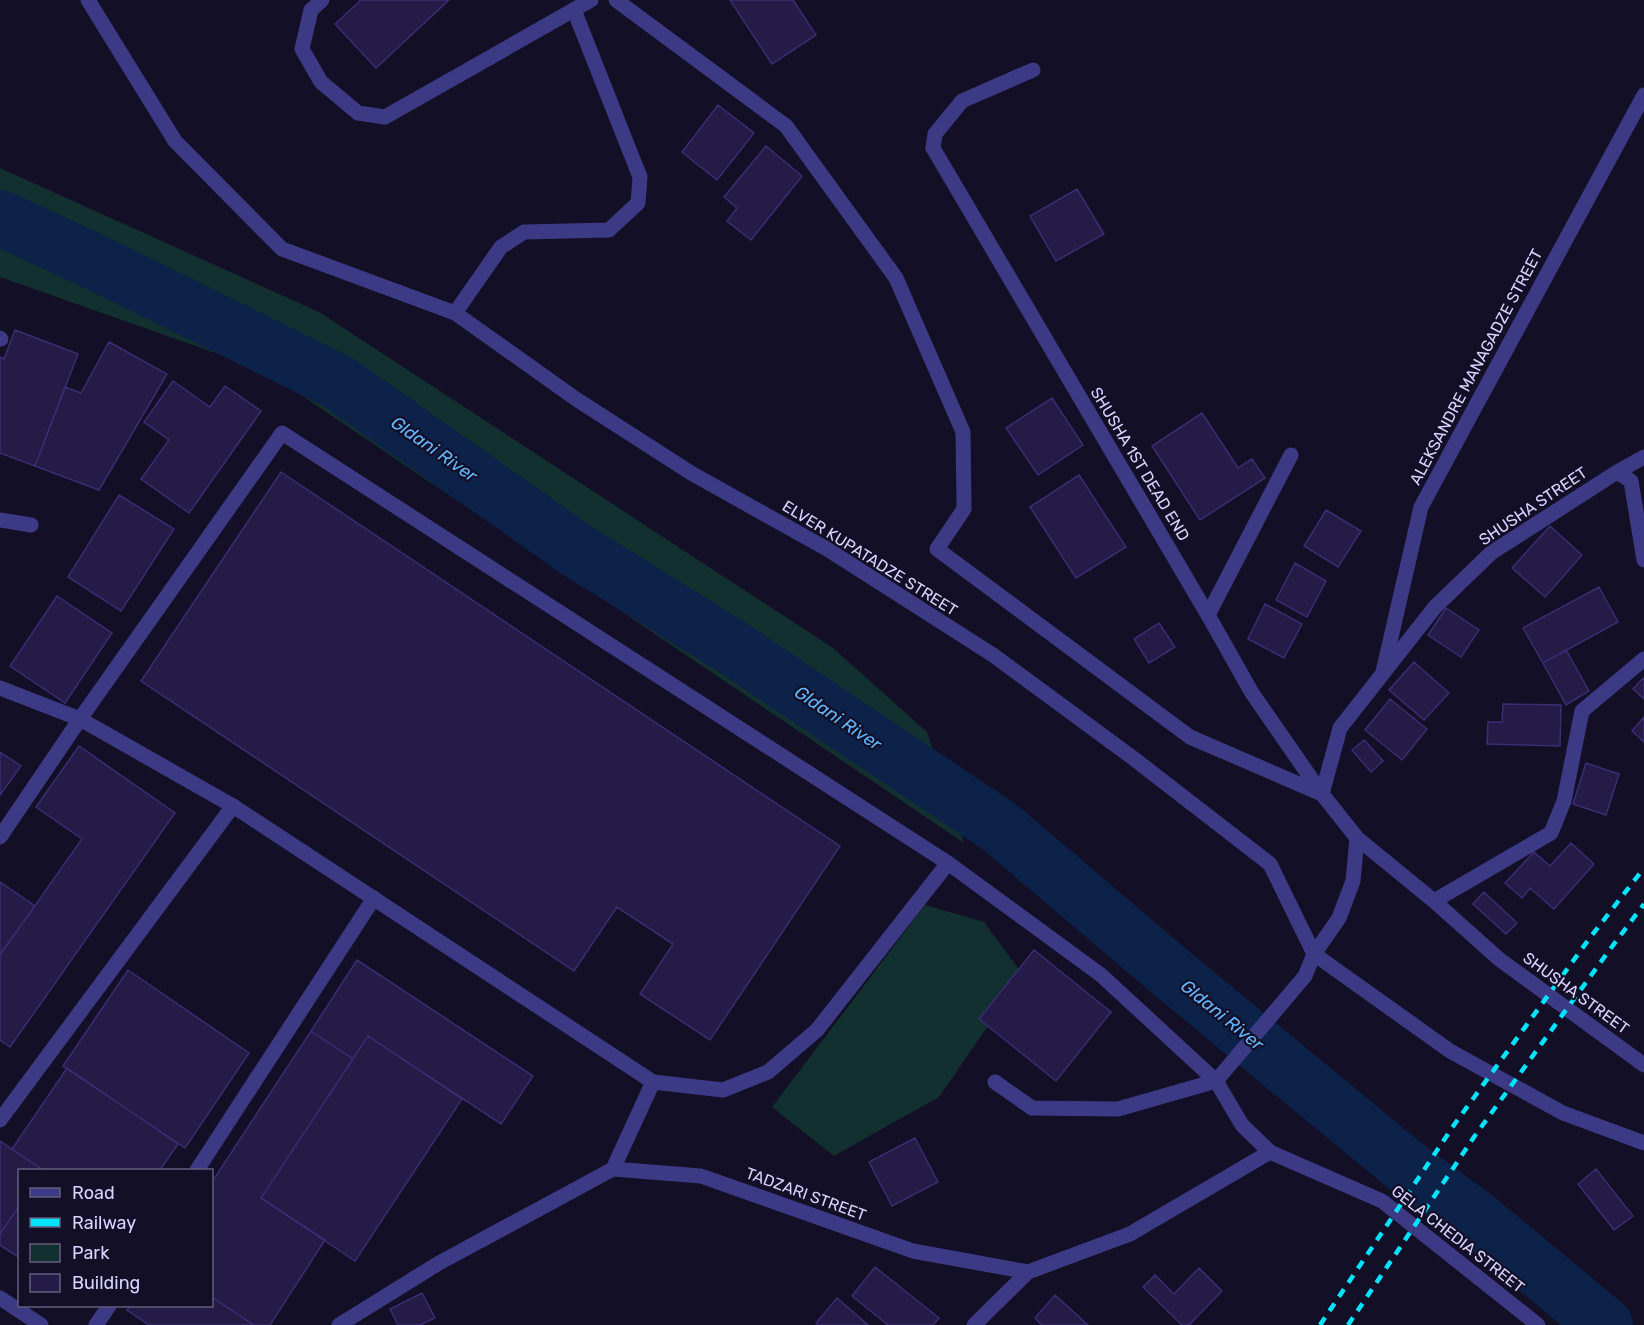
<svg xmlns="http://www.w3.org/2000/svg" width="1644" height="1325" font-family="Rubik,sans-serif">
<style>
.green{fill:#12302f}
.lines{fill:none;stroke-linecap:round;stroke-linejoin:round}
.river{stroke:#0c2248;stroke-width:56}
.building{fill:#241b47;stroke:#3b2d73;stroke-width:1.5}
.service{stroke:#3d3a85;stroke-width:15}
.minor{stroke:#3d3a85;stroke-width:15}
.rail{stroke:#00e5ff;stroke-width:4.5;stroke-dasharray:9 8;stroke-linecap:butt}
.labels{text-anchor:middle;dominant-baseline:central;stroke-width:4.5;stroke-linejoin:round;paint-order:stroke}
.street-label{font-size:16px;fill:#d9d4ff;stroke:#130f26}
.water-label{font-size:18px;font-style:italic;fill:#62b6ff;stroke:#130f26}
</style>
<rect width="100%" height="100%" fill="#130f26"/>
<path class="green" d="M0,168L319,312L833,648L927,732L964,843L264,370L0,277Z
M925,905L984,922L1023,975L939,1097L834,1156L772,1107Z"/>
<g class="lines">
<path class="river" d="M0,218L95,262L338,382L578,551L735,649L1001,828L1168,970L1403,1164L1477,1219L1605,1325"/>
</g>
<path class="building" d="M361,0H449L376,68L335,24Z
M730,0H793L816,35L772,64Z
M718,105L754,133L717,180L682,152Z
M766,146L802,176L751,240L727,221L737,208L724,197Z
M1077,189L1104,234L1056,261L1030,216Z
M15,330L78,354L35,466L0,453V357L4,359Z
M109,342L167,374L99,490L35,466L65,387L81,393Z
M173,381L210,407L225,386L261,411L189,513L141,479L169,440L144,422Z
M1052,398L1083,445L1038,475L1006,428Z
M1202,413L1238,468L1252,459L1265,478L1200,520L1152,446Z
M281,472L840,846L710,1040L640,994L673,944L617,907L574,971L141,681Z
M1079,475L1126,547L1076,578L1030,507Z
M119,495L174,529L121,611L68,577Z
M1326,510L1361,531L1338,567L1304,546Z
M1550,526L1582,555L1545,597L1512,568Z
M1295,563L1326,581L1307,617L1276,600Z
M1599,587L1618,622L1543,663L1523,628Z
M57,596L112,633L65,703L10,666Z
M1265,604L1302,624L1284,658L1248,639Z
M1446,608L1479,630L1461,657L1428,635Z
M1159,623L1175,647L1149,663L1134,639Z
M1566,650L1589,691L1566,705L1543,663Z
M1414,662L1449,693L1424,720L1389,690Z
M1643,678L1644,679V699L1633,689Z
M1390,699L1427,729L1402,760L1365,730Z
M1503,704L1561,705L1560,746L1487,744L1488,722H1502Z
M1644,717V742L1632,731Z
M1364,740L1383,761L1371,772L1352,750Z
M79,746L175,813L10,1047L0,1040V955L82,839L36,807Z
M0,752L21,766L0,795Z
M1586,763L1619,774L1606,815L1573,804Z
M1571,843L1594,864L1554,909L1530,888L1522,898L1505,883L1534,852L1550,866Z
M0,882L35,906L1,953L0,952Z
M1484,892L1517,923L1506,934L1473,904Z
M1034,950L1111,1012L1056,1081L979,1019Z
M357,960L533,1076L501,1124L368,1036L353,1059L311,1031Z
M128,970L249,1053L185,1148L63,1066Z
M311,1031L353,1059L261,1198L325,1240L270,1325H254L212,1297V1182Z
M368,1036L462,1099L355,1261L261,1198Z
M67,1068L178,1144L160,1170H43L12,1149Z
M915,1138L938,1182L892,1206L869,1162Z
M0,1141L43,1170H20V1205L0,1234Z
M1596,1169L1633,1216L1614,1230L1578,1184Z
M20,1205V1258L0,1245V1234Z
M875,1267L939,1318L933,1325H888L852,1296Z
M1199,1268L1222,1291L1189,1325H1182L1143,1287L1155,1275L1174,1294Z
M422,1293L435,1318L420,1325H398L390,1309Z
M1055,1295L1088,1325H1042L1035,1318Z
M212,1297L254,1325H149L127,1310L130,1306H212Z
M837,1298L868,1325H819L816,1323Z"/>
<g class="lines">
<path class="service" d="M322,0L311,10L302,49L321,82L358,113L385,117L591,0
M616,0L786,126L896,278L963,432L964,509L937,549L1190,737L1322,794
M933,148L935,134L962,101L1033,70
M455,313L501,247L524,232L609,230L638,203L640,177L574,10
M0,338L1,339
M0,520L31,525
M1208,615L1291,455
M0,837L80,719
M653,1082L723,1090L768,1072L817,1030L948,863
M995,1082L1032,1108L1118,1109L1216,1081
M0,1120L233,806
M197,1170L374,898
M96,1325L109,1306"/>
<path class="minor" d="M88,0L175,141L282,249L455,313L576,399L691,473L827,549L993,655L1133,758L1270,864L1314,954L1450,1051L1563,1113L1644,1143
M933,148L1208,615L1252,693L1322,794L1357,838L1434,901L1499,959L1644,1065
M1617,472L1644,457
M1383,672L1421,507L1644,95
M0,688L80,719L233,806L653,1082L613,1169
M80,719L282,433L948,863L1101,975L1216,1081L1242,1125L1270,1152L1382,1201L1538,1325
M1322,794L1340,728L1435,607L1491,553L1617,472L1631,481L1644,560
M1434,901L1551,833L1564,801L1582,711L1644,659
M1216,1081L1305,976L1314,954L1339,918L1353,881L1357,838
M0,1298L41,1325
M339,1325L439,1263L613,1169L701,1176L913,1251L1028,1272L1130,1234L1270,1152
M974,1325L1028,1272"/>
<path class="rail" d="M1320,1325L1454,1125L1589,939L1644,868
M1348,1325L1474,1137L1608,952L1644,904"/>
</g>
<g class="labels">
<g class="street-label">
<text transform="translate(1476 367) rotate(-62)">ALEKSANDRE MANAGADZE STREET</text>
<text transform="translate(1140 464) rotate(59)">SHUSHA 1ST DEAD END</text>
<text transform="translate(1533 506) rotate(-34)">SHUSHA STREET</text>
<text transform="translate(870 558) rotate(32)">ELVER KUPATADZE STREET</text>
<text transform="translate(1576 993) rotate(36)">SHUSHA STREET</text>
<text transform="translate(806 1194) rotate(20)">TADZARI STREET</text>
<text transform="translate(1458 1239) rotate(38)">GELA CHEDIA STREET</text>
</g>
<g class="water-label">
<text transform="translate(434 449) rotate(35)">Gldani River</text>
<text transform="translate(838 718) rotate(34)">Gldani River</text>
<text transform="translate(1222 1015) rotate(39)">Gldani River</text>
</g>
</g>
<rect x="18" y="1169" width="195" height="138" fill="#130f26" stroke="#625e7d" stroke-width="1.5"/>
<rect x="30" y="1188" width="30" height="9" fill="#3d3a85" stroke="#625e7d" stroke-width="1.5"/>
<text x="72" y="1199" font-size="18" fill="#d9d4ff">Road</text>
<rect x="30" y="1218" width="30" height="9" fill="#00e5ff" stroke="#625e7d" stroke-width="1.5"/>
<text x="72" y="1229" font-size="18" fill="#d9d4ff">Railway</text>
<rect x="30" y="1244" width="30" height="18" fill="#12302f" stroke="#625e7d" stroke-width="1.5"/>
<text x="72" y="1259" font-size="18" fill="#d9d4ff">Park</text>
<rect x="30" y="1274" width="30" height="18" fill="#241b47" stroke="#625e7d" stroke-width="1.5"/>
<text x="72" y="1289" font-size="18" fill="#d9d4ff">Building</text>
</svg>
